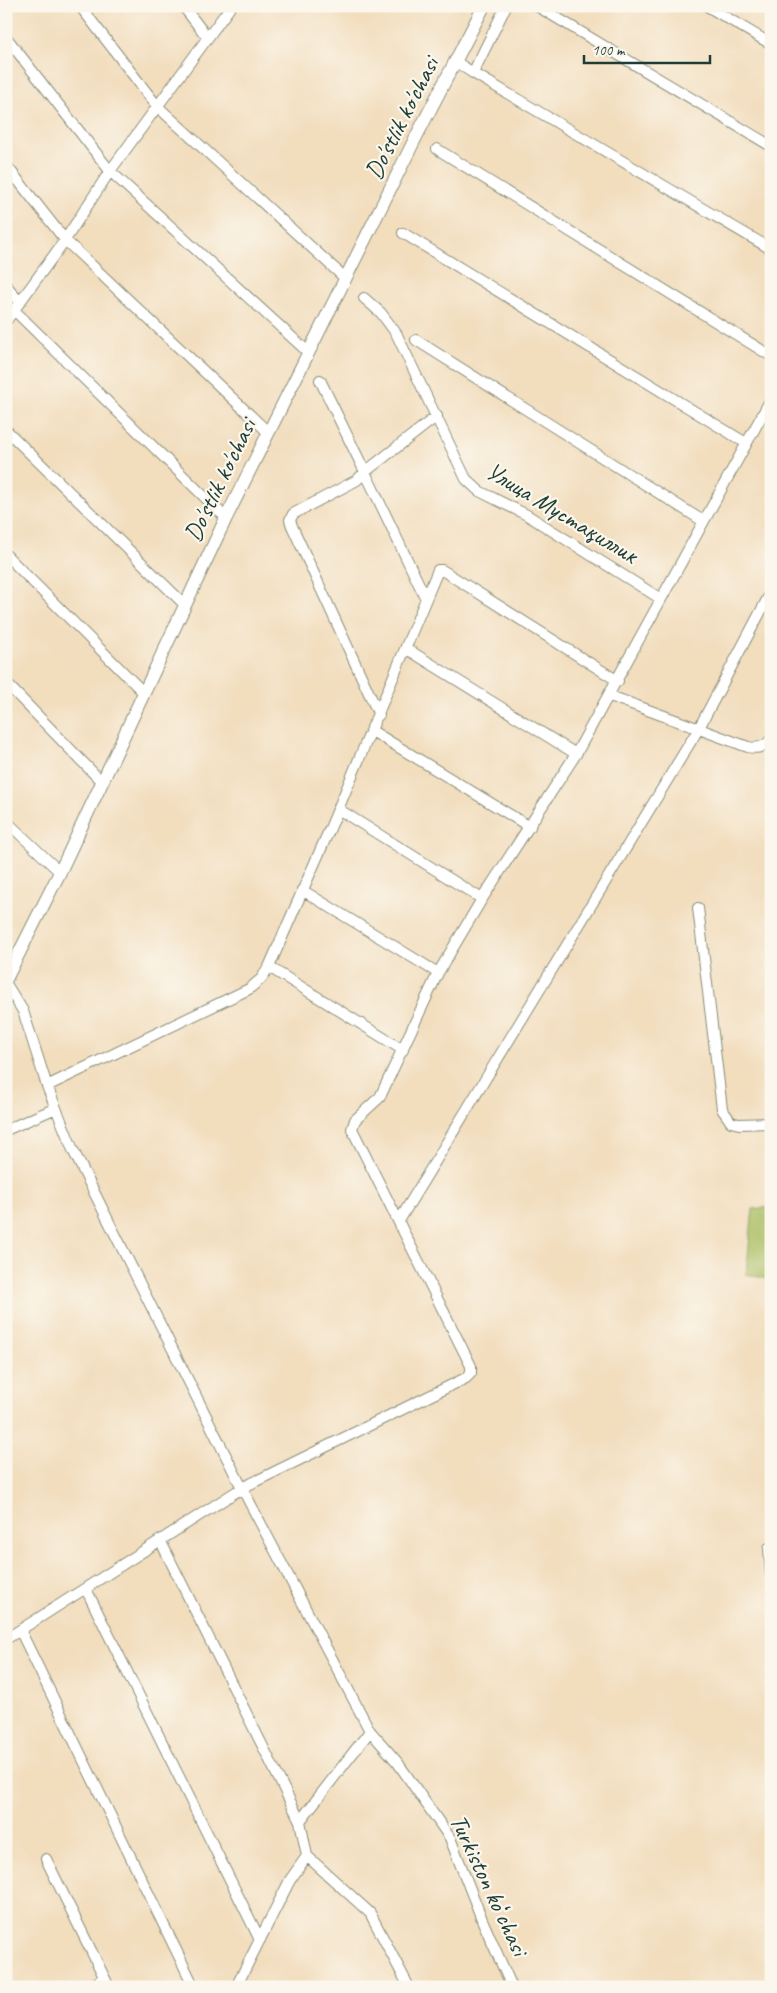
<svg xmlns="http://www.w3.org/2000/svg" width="777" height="1993" font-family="Caveat,sans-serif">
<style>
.green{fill:#aabe62;stroke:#647e4b}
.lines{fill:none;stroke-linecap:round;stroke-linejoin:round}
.minor-casing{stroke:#888d78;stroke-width:12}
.tertiary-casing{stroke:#888d78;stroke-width:14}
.minor{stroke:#fff;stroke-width:10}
.tertiary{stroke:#fff;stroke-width:12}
.labels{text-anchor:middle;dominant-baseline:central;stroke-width:4.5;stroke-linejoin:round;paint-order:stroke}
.street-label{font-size:25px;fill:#1f3d34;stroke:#fbf7ec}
</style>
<rect width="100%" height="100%" fill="#fbf7ec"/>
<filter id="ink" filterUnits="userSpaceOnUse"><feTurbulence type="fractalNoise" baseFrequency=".02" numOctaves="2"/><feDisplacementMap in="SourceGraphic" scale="10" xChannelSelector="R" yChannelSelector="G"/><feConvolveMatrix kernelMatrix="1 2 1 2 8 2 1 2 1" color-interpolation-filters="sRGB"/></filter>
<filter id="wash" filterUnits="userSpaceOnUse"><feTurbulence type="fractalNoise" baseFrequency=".0096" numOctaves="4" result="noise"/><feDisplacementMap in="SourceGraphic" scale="20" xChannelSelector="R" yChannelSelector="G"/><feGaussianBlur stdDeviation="1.12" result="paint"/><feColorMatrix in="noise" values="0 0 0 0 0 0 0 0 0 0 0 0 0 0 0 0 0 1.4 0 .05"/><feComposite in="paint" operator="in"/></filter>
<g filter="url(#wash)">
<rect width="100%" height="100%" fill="#f2ddbd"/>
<path class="green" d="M771,1207V1280L746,1274L753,1209Z"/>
</g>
<g filter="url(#ink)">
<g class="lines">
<defs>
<path id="minor" d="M80,6L157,106L346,279
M183,6L207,37
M506,6L473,73L771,249
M537,6L771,146
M707,6L771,44
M6,37L110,171L308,352
M456,62L473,73
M437,149L771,356
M6,165L65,240L269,433
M403,233L746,443
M6,285L19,302
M364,298L381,313L396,333L466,479L479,491L527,515L661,599
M14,310L226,518
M6,321L65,240L110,171L231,6
M416,340L703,521
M320,380L365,472L437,416
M6,430L185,605
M6,555L143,692
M407,649L576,754
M6,683L101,781
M610,696L748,747C757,749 765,748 771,739
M379,715L292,526L290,520L293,514L357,480L365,472L426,599
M372,731L530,827
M338,809L482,899
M6,821L60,872
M302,890L438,973
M698,908L722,1109L731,1122L739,1124L771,1123
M269,967L403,1050
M6,984L23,1011L47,1086L73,1150L242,1488L370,1731L398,1763L450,1838L483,1922L512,1987
M47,1086L249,989L261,979L269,967L331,826L438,570H442L618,681
M6,1130L56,1108
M399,1221L699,728L771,592
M160,1540L300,1821
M769,1548L771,1575
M86,1589L260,1940
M20,1630L194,1987
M6,1639L242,1488L466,1378L471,1373V1366L352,1129L355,1120L380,1097L438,973L482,899L576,754L771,399
M307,1856L370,1913L409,1987
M46,1859L109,1987
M90,1987L104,1978
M236,1987L290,1880L307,1856L300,1821L370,1731"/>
<path id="tertiary" d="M6,979L60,872L226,518L416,137L484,6"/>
</defs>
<use href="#minor" class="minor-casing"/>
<use href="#tertiary" class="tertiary-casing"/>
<use href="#minor" class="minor"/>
<use href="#tertiary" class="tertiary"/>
</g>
</g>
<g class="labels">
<g class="street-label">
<text transform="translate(402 118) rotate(-63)">Do'stlik ko'chasi</text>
<text transform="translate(220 480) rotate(-64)">Do'stlik ko'chasi</text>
<text transform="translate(562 513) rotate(31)">Улица Мустақиллик</text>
<text transform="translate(489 1885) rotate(65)">Turkiston koʻchasi</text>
</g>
</g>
<rect width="777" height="1993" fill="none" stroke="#fbf7ec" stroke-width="25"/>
<path d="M584 55v8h126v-8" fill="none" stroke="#1f3d34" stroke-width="2.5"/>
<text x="592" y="55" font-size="15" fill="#1f3d34" stroke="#fbf7ec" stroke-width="4" paint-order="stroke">100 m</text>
</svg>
